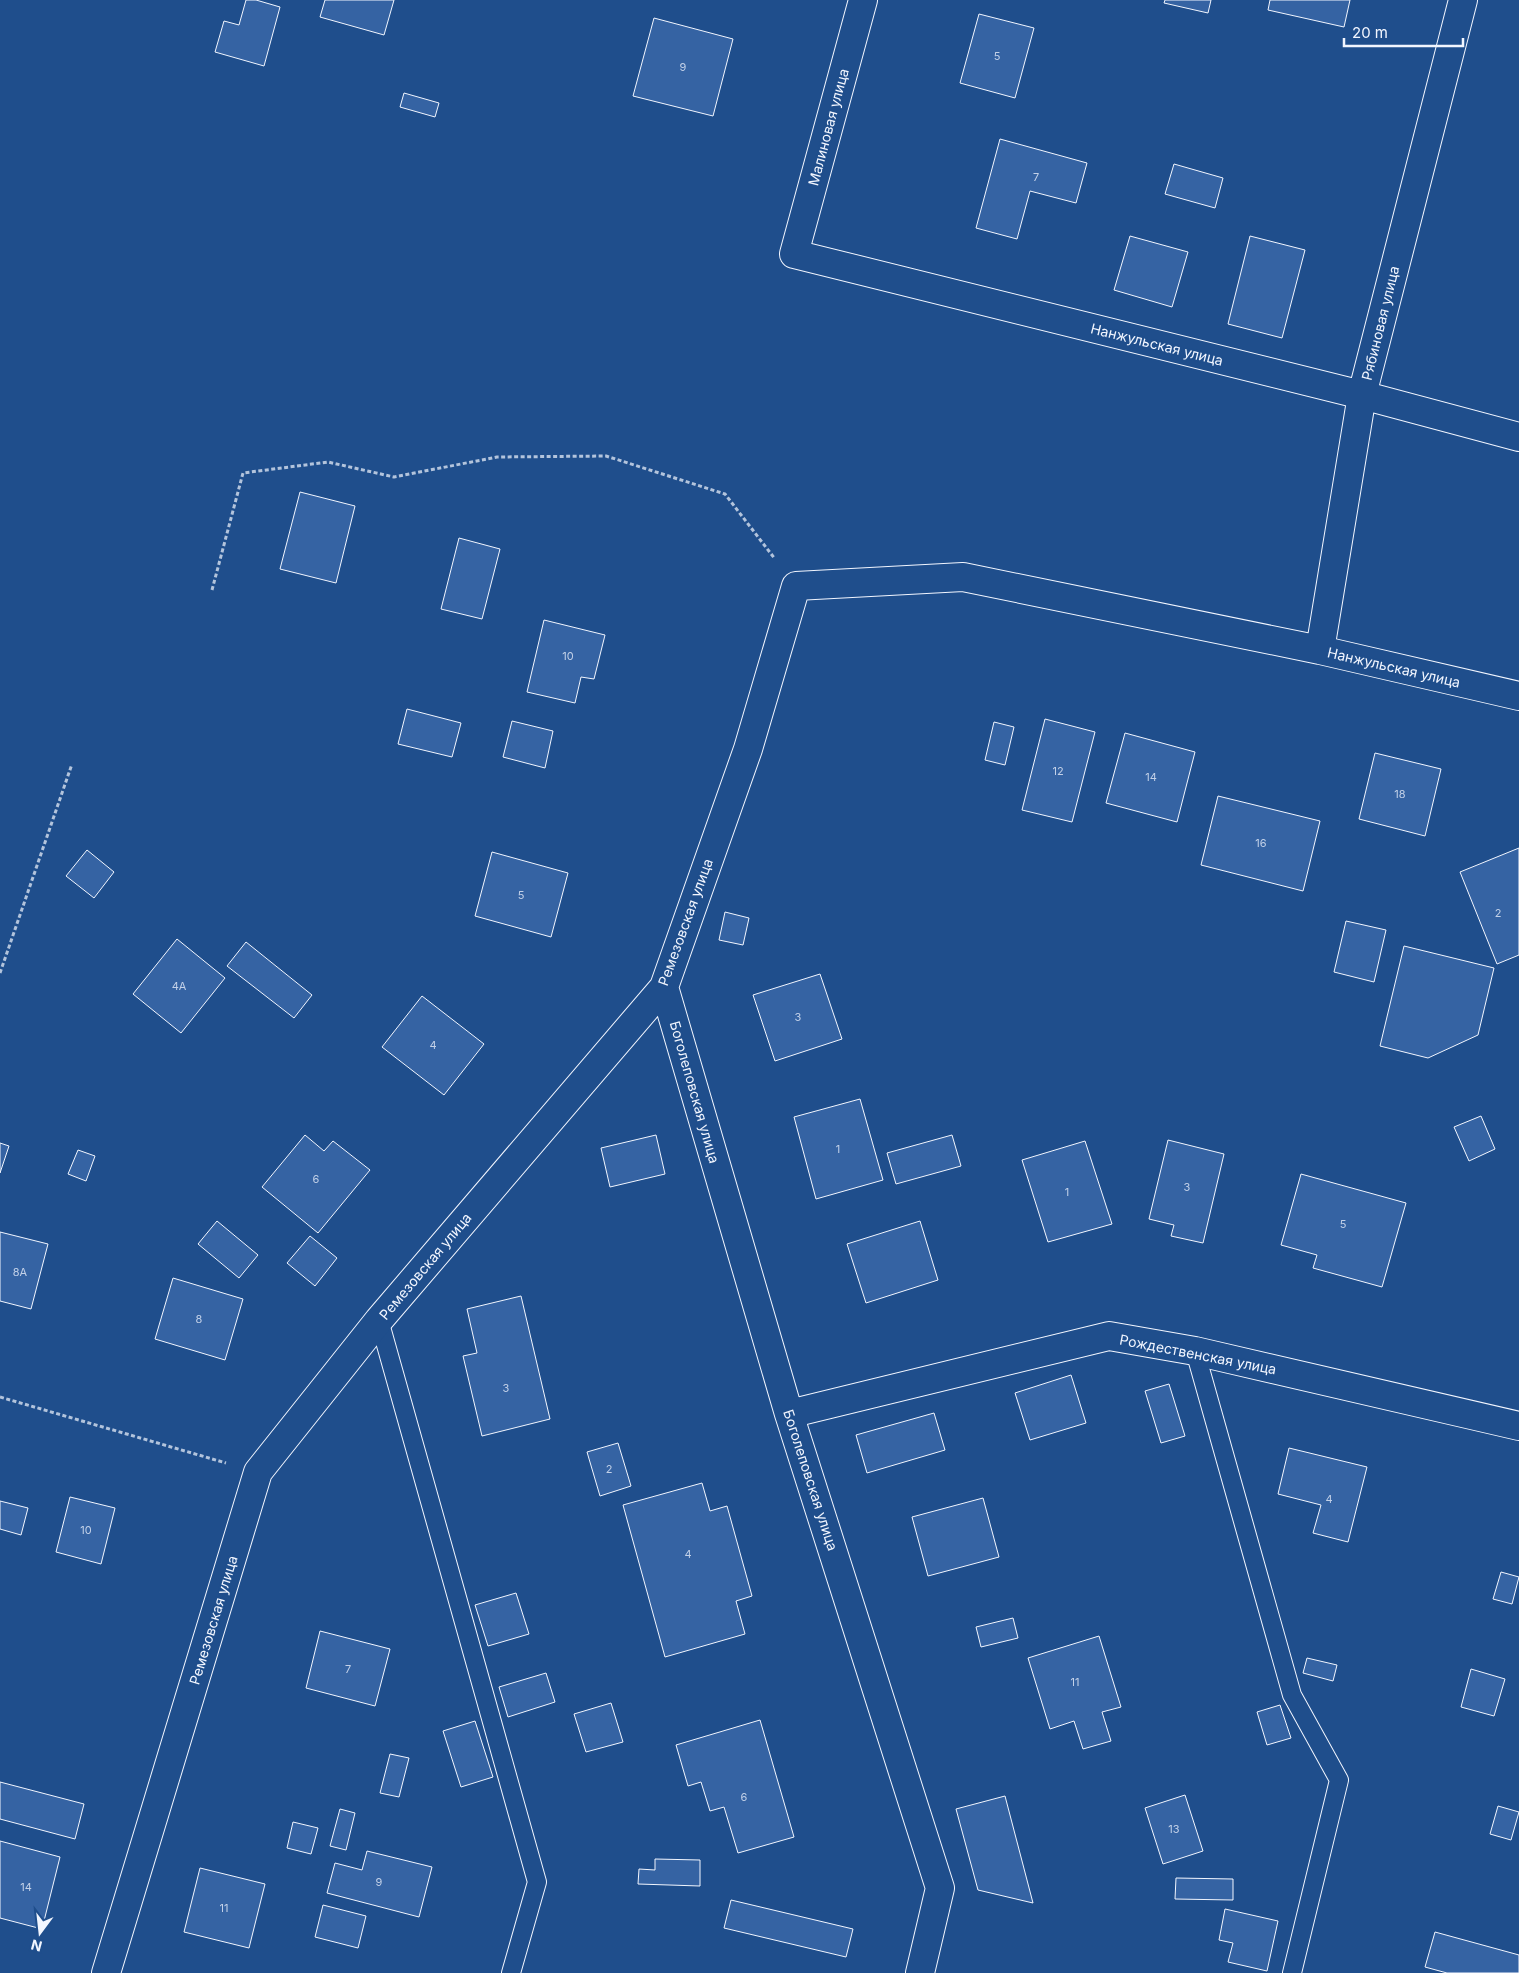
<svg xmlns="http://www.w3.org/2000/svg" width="1519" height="1973" font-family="Inter,sans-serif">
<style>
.building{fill:#3563a3;stroke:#f2f6ff}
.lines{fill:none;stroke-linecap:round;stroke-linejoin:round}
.service-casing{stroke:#f2f6ff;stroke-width:20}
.minor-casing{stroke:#f2f6ff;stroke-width:30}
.path{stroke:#b3c4dc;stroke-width:3;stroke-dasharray:4 2.5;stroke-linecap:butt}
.service{stroke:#1f4e8c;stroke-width:18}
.minor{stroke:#1f4e8c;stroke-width:28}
.labels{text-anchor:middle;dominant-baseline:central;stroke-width:4;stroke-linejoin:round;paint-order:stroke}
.number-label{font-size:11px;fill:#c3d1e8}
.street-label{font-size:14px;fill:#f2f6ff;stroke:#1f4e8c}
</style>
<rect width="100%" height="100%" fill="#1f4e8c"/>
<path class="building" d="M246,0H256L280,7L264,66L215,52L224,21L239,25Z
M325,0H394L384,35L320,17Z
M1165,0H1211L1208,13L1164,3Z
M1270,0H1350L1344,27L1268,10Z
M979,14L1034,28L1015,98L960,83Z
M654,18L733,39L713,116L633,96Z
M404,93L439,103L435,117L400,107Z
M1000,139L1087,163L1076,203L1030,191L1017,239L976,228Z
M1174,164L1223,178L1215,208L1165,194Z
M1130,236L1188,252L1172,307L1114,290Z
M1250,236L1305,250L1282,338L1228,324Z
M300,492L355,506L336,583L280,569Z
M459,538L500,549L482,619L441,609Z
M544,620L605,635L594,679L581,677L575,703L527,692Z
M407,709L461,723L452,757L398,744Z
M1045,719L1095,732L1072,822L1022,810Z
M512,721L553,731L545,768L503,757Z
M994,722L1014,727L1005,765L985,760Z
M1125,733L1195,752L1177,822L1106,803Z
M1375,753L1441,769L1425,836L1359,819Z
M1218,796L1320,821L1303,891L1201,865Z
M1519,848V955L1497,964L1460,872Z
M87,850L114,872L94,898L66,876Z
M492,852L568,873L551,937L475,916Z
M725,912L749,918L743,945L719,940Z
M1346,921L1386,930L1374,982L1334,972Z
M177,939L225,978L181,1033L133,994Z
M246,942L312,995L294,1018L227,966Z
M1404,946L1494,968L1478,1035L1428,1058L1380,1046Z
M820,974L842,1039L775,1061L753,995Z
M422,996L484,1044L444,1095L382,1047Z
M860,1099L883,1180L816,1199L794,1117Z
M1481,1116L1495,1149L1469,1161L1454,1127Z
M305,1135L324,1151L333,1141L370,1170L318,1233L262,1187Z
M656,1135L665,1174L610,1187L601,1148Z
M952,1135L961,1166L896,1184L887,1153Z
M1168,1140L1224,1154L1203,1243L1171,1236L1174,1225L1149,1219Z
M1085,1141L1112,1224L1048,1242L1022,1160Z
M0,1143L9,1146L0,1173Z
M78,1150L95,1156L86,1181L68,1174Z
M1301,1174L1406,1203L1382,1287L1313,1268L1317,1255L1281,1245Z
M217,1221L258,1255L239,1278L198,1244Z
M920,1221L938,1280L866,1303L847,1244Z
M0,1232L48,1244L31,1309L0,1301Z
M310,1236L337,1258L315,1286L287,1263Z
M173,1278L243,1299L225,1360L155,1339Z
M521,1296L550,1419L482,1436L463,1356L477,1353L467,1309Z
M1071,1375L1086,1423L1030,1440L1015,1393Z
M1169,1384L1185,1436L1161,1443L1145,1391Z
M934,1413L945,1450L867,1473L856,1435Z
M618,1443L631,1486L600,1496L587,1452Z
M1289,1448L1367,1467L1348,1542L1313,1533L1321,1505L1278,1494Z
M702,1483L710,1511L727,1506L752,1596L736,1601L745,1634L665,1657L623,1505Z
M70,1497L115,1508L101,1564L56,1552Z
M983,1498L999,1557L928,1576L912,1517Z
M0,1501L28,1508L21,1535L0,1529Z
M1501,1572L1519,1577L1512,1604L1493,1599Z
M516,1593L529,1634L488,1646L475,1605Z
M1013,1618L1018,1638L981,1647L976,1627Z
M320,1631L390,1649L375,1706L306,1688Z
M1099,1636L1121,1707L1102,1712L1111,1741L1083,1749L1074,1721L1050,1729L1028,1658Z
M1307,1658L1337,1665L1333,1681L1303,1673Z
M1471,1669L1505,1679L1494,1716L1461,1707Z
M546,1673L555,1702L508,1717L499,1687Z
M611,1703L623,1742L586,1752L574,1714Z
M1280,1705L1291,1738L1267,1745L1257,1712Z
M760,1720L794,1837L738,1853L724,1807L710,1811L701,1782L688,1786L676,1745Z
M475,1721L493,1777L461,1787L443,1731Z
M390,1754L409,1758L399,1797L380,1793Z
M0,1782L84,1804L75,1839L0,1819Z
M1185,1795L1203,1851L1163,1864L1145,1808Z
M1005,1796L1033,1903L978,1890L956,1809Z
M1498,1806L1519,1812L1511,1840L1490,1834Z
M340,1809L355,1813L346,1850L330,1846Z
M293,1822L318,1828L311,1854L287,1848Z
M0,1841L60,1857L42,1929L0,1918Z
M367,1851L432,1867L419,1917L327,1893L335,1863L362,1870Z
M655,1859L700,1860V1886L638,1884L639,1869L655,1870Z
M200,1868L265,1884L249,1948L184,1932Z
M1176,1878L1233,1879V1900L1175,1899Z
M731,1900L853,1929L846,1957L724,1928Z
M323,1905L366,1916L358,1948L315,1937Z
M1225,1909L1278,1921L1267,1971L1228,1962L1233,1943L1219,1940Z
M1435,1932L1519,1955V1973H1447L1425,1967Z"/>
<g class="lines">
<defs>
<path id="service" d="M379,1320L537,1882L511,1973
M1195,1351L1292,1695L1339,1780L1292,1973"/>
<path id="minor" d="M863,0L794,254L1362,395L1519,437
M1320,650L1362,395L1463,0
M664,987L789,1414L940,1888L920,1973
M789,1414L1109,1336L1195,1351L1519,1426
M106,1973L258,1472L379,1320L664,987L748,749L796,586L963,577L1320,650L1519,696"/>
</defs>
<use href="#service" class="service-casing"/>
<use href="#minor" class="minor-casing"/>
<path class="path" d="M212,590L243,473L328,462L394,477L497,457L606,456L725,494L775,559
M0,973L72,764
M0,1397L226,1463"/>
<use href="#service" class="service"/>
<use href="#minor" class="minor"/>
</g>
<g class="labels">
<g class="number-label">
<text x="997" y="56">5</text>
<text x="683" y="67">9</text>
<text x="1036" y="177">7</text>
<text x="568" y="656">10</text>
<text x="1058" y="771">12</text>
<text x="1151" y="777">14</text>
<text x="1400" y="794">18</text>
<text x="1261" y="843">16</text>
<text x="521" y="895">5</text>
<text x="1498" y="913">2</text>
<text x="179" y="986">4А</text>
<text x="798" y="1017">3</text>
<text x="433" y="1045">4</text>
<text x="838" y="1149">1</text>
<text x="316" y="1179">6</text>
<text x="1187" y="1187">3</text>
<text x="1067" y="1192">1</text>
<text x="1343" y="1224">5</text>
<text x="20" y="1272">8А</text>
<text x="199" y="1319">8</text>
<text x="506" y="1388">3</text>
<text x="609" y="1469">2</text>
<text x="1329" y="1499">4</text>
<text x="86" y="1530">10</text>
<text x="688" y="1554">4</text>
<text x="348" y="1669">7</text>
<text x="1075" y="1682">11</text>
<text x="744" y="1797">6</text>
<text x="1174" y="1829">13</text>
<text x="379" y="1882">9</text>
<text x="26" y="1887">14</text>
<text x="224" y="1908">11</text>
</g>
<g class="street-label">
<text transform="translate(828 127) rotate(-75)">Малиновая улица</text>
<text transform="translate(1380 323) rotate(-76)">Рябиновая улица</text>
<text transform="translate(1157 344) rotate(14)">Нанжульская улица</text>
<text transform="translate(1394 667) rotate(13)">Нанжульская улица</text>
<text transform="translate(685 922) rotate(-70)">Ремезовская улица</text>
<text transform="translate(695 1092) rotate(74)">Боголеповская улица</text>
<text transform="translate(425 1266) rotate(-50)">Ремезовская улица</text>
<text transform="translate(1198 1354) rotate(11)">Рождественская улица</text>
<text transform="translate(811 1480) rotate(72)">Боголеповская улица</text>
<text transform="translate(213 1620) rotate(-73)">Ремезовская улица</text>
</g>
</g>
<g transform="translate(40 1933) rotate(195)" stroke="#1f4e8c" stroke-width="4" paint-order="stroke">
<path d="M0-4L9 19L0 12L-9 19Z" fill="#f2f6ff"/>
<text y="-8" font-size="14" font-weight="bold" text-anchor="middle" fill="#f2f6ff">N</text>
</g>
<path d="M1344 38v8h119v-8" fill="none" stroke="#f2f6ff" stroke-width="2.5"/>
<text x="1352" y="38" font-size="15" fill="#f2f6ff" stroke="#1f4e8c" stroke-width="4" paint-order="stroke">20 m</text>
</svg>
